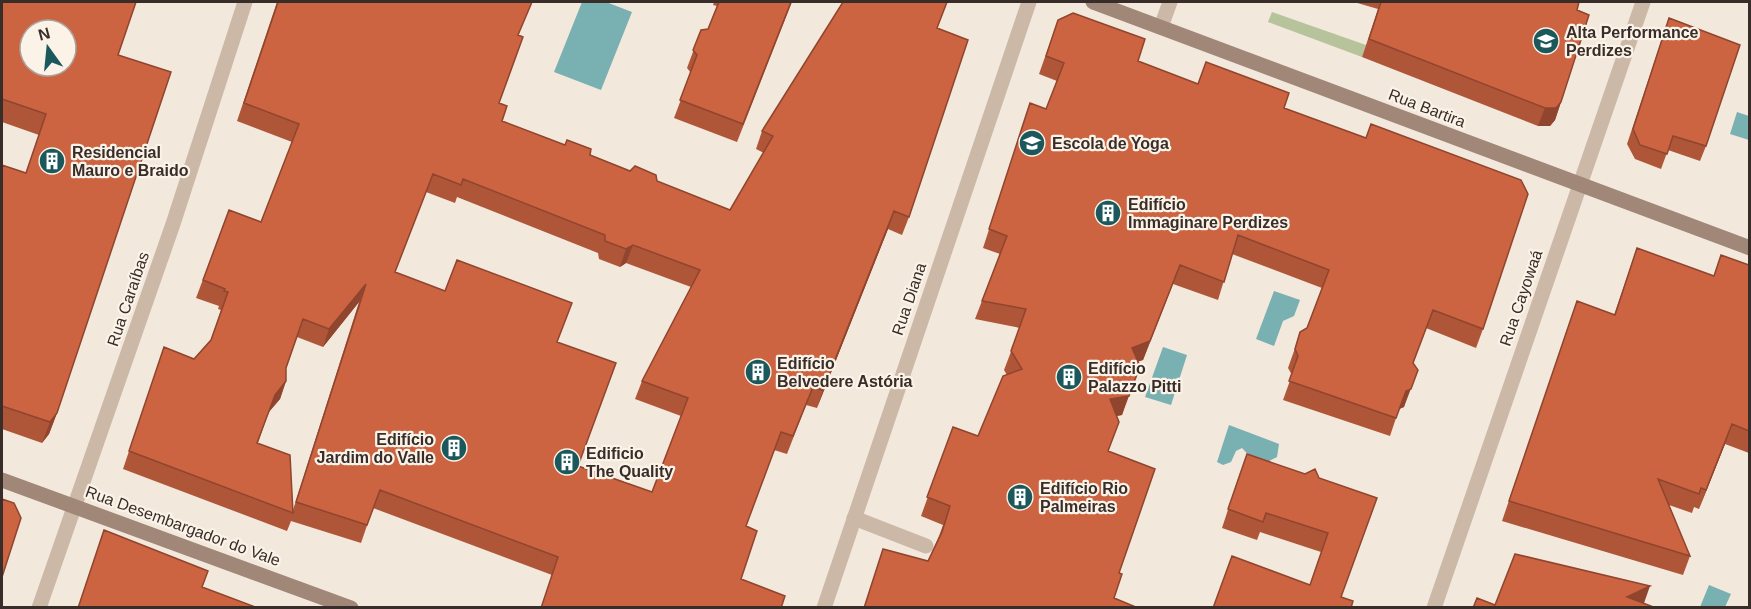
<svg xmlns="http://www.w3.org/2000/svg" width="1751" height="609" font-family="Helvetica,sans-serif">
<style>
.green{fill:#b6c39b}
.water{fill:#79b0b2}
.lines{fill:none;stroke-linecap:round;stroke-linejoin:round}
.lane{stroke:#ccb8a7;stroke-width:15}
.street{stroke:#ccb8a7;stroke-width:15}
.secondary{stroke:#a08778;stroke-width:15}
.wall{fill:#af5538;fill-rule:evenodd}
.shaded-wall{fill:#8f452e}
.building{fill:#cc6341;stroke:#8f452e;stroke-width:1.5;fill-rule:evenodd}
.labels{text-anchor:middle;dominant-baseline:central;stroke-width:4.5;stroke-linejoin:round;paint-order:stroke}
.poi-label{font-size:16px;font-weight:bold;fill:#382d28;stroke:#fbf2e8;text-anchor:start}
.street-label{font-size:16px;fill:#382d28;stroke:#fbf2e8}
</style>
<rect width="100%" height="100%" fill="#f3e8dc"/>
<path class="green" d="M1272,12L1366,45L1362,57L1268,22Z"/>
<path class="water" d="M582,2H606L632,12L601,90L554,72Z
M1737,112L1749,116V140L1730,134Z
M1274,291L1300,300L1294,316L1283,321L1274,346L1256,339Z
M1163,347L1187,355L1171,405L1145,397Z
M1229,425L1279,444L1277,457L1259,466L1242,448L1236,451L1231,462L1223,465L1217,462Z
M1709,585L1731,594L1725,607H1700Z"/>
<g class="lines">
<path class="lane" d="M1161,27L1170,2
M854,518L926,546"/>
<path class="street" d="M39,608L173,224L245,2
M824,608L1029,2
M1434,608L1643,2"/>
<path class="secondary" d="M1093,2L1750,248
M2,480L351,608"/>
</g>
<path class="wall" d="M2,2H140H136L118,55L57,413L49,434L42,443L2,429V165L26,173L39,135L2,122Z
M277,2L519,36L499,103L502,121L730,210L764,153L756,149L762,131L947,2L937,28L909,217L902,235L888,229L817,408L806,405L787,454L774,450L552,575L373,508L361,543L291,521L287,531L123,469L164,347L194,359L211,340L221,310L218,309L219,306L196,298L229,210L261,222L292,142L237,121ZM426,192L455,203L457,197L598,253L599,259L620,267L626,263L691,287L642,381L635,399L681,416L652,492L579,466L557,342L395,272ZM359,302L293,510L258,443L268,413L280,399L286,381V368L297,337L323,347Z
M714,2H792L737,142L674,118L691,73L687,68L701,30L708,29L717,6L713,5Z
M1354,2H1579L1577,10L1561,102L1555,120L1550,126H1538L1362,57L1378,9Z
M1669,18L1706,146L1700,161L1668,150L1661,169L1635,159L1627,144Z
M1058,20L1138,61L1198,84L1284,108L1483,329L1476,348L1426,328L1413,363L1404,407L1399,409L1390,436L1283,400L1292,375L1288,368L1294,351L1300,332L1307,328L1322,288L1232,254L1218,300L1173,284L1143,360L1138,361L1122,415L1117,416L1108,451L1119,573L1114,598L1138,608H864L883,549L928,561L939,536L943,525L921,516L953,427L978,436L1007,375L1004,370L1020,328L975,319L1000,254L983,248L1030,103L1046,109L1057,81L1039,74Z
M1637,248L1714,276L1721,255L1749,265V453L1725,444L1699,509L1694,507L1692,513L1669,505L1690,556L1683,575L1502,521L1577,301L1614,315Z
M1315,469L1341,597L1310,585L1321,552L1260,532L1257,540L1222,528L1240,473L1305,474Z"/>
<path class="shaded-wall" d="M1561,102L1555,120L1550,126H1538L1545,108Z
M894,211L888,229L817,408L823,390Z
M633,245L626,263L620,267L626,249Z
M1180,265L1143,360L1125,366L1132,348Z
M366,284L359,302L323,347L329,329Z
M1140,366L1122,415L1103,418L1110,399Z
M1418,370L1404,407L1399,409L1406,391Z
M286,381L280,399L268,413L275,395Z
M57,413L49,434L42,443L50,422Z
M1732,424L1725,444L1699,509L1706,490Z
M1650,586L1643,606L1627,597Z"/>
<path class="building" d="M2,2H136L118,55L171,72L57,413L50,422L2,406V165L26,173L46,114L2,99ZM30,30H66V66H30Z
M278,2H532L518,35L523,37L499,103L507,106L502,121L565,145L567,140L591,149L590,155L630,171L635,166L656,175L657,181L730,210L773,136L762,131L843,2H947L937,28L968,40L909,217L894,211L823,390L813,387L793,436L781,432L746,526L757,531L741,579L785,596L781,608H541L558,557L380,490L367,525L296,502L366,284L329,329L303,319L286,368V381L275,395L257,443L290,455L293,513L129,451L164,347L194,359L211,340L228,292L224,291L225,289L203,280L229,210L261,222L299,124L244,103ZM433,174L461,185L463,179L605,235V241L626,249L633,245L700,270L642,381L688,398L652,492L578,466L616,363L557,342L572,303L457,260L445,291L395,272Z
M719,2H791L743,124L680,100L697,55L693,50L701,30L708,29Z
M1381,2H1579L1577,10L1589,15L1561,102L1556,108H1545L1369,39Z
M1073,13L1145,39L1138,61L1198,84L1206,62L1289,93L1284,108L1366,138L1371,124L1521,180L1528,194L1483,329L1433,310L1413,363L1418,370L1411,389L1406,391L1396,418L1289,381L1298,356L1295,349L1300,332L1307,328L1329,270L1238,235L1224,282L1180,265L1150,341L1132,348L1140,366L1129,396L1110,399L1119,422L1108,451L1155,469L1119,573L1122,574L1114,598L1138,608H864L883,549L928,561L942,532L950,506L927,497L953,427L978,436L1003,376L1022,369L1011,351L1026,309L982,301L1007,236L989,229L1030,103L1046,109L1064,63L1046,56L1058,20Z
M1669,18L1740,45L1706,146L1673,136L1667,154L1640,145L1633,129Z
M1637,248L1714,276L1721,255L1749,265V431L1732,424L1706,490L1701,488L1699,494L1658,479L1690,556L1509,501L1577,301L1615,315Z
M1247,454L1305,474L1315,469L1319,478L1377,498L1341,597L1353,601L1351,608H1213L1232,556L1310,585L1328,533L1266,513L1263,522L1228,509Z
M2,499L14,503L21,518L2,577Z
M104,530L208,571L202,587L258,608H78Z
M1515,554L1650,586L1627,597L1656,608H1473L1477,598L1495,605Z"/>
<defs>
<symbol id="university-disc" viewBox="-11 -11 22 22"><circle r="9.5" fill="#1b585c" stroke="#fbf2e8"/><path d="M0-5L7-2L0 1L-7-2ZM-4 1L0 2.5L4 1V4Q0 6-4 4Z" fill="#fff"/></symbol>
<symbol id="school-disc" viewBox="-11 -11 22 22"><circle r="9.5" fill="#1b585c" stroke="#fbf2e8"/><path d="M0-5L7-2L0 1L-7-2ZM-4 1L0 2.5L4 1V4Q0 6-4 4Z" fill="#fff"/></symbol>
<symbol id="building-disc" viewBox="-11 -11 22 22"><circle r="9.5" fill="#1b585c" stroke="#fbf2e8"/><path d="M-4-6H4V6H1V3H-1V6H-4ZM-2.5-4.3h1.7v1.8h-1.7ZM.8-4.3h1.7v1.8H.8ZM-2.5-1h1.7V.8h-1.7ZM.8-1h1.7V.8H.8Z" fill="#fff"/></symbol>
</defs>
<g fill-rule="evenodd">
<use href="#university-disc" x="1531" y="26" width="30" height="30"/>
<use href="#school-disc" x="1017" y="128" width="30" height="30"/>
<use href="#building-disc" x="37" y="146" width="30" height="30"/>
<use href="#building-disc" x="1093" y="198" width="30" height="30"/>
<use href="#building-disc" x="743" y="357" width="30" height="30"/>
<use href="#building-disc" x="1054" y="362" width="30" height="30"/>
<use href="#building-disc" x="439" y="433" width="30" height="30"/>
<use href="#building-disc" x="552" y="447" width="30" height="30"/>
<use href="#building-disc" x="1005" y="482" width="30" height="30"/>
</g>
<g class="labels">
<g class="poi-label">
<text x="1566" y="32">Alta Performance<tspan x="1566" dy="18">Perdizes</tspan></text>
<text x="1052" y="143">Escola de Yoga</text>
<text x="72" y="152">Residencial<tspan x="72" dy="18">Mauro e Braido</tspan></text>
<text x="1128" y="204">Edifício<tspan x="1128" dy="18">Immaginare Perdizes</tspan></text>
<text x="777" y="363">Edifício<tspan x="777" dy="18">Belvedere Astória</tspan></text>
<text x="1088" y="368">Edifício<tspan x="1088" dy="18">Palazzo Pitti</tspan></text>
<text x="434" y="439" text-anchor="end">Edifício<tspan x="434" dy="18">Jardim do Valle</tspan></text>
<text x="586" y="453">Edificio<tspan x="586" dy="18">The Quality</tspan></text>
<text x="1040" y="488">Edifício Rio<tspan x="1040" dy="18">Palmeiras</tspan></text>
</g>
<g class="street-label">
<text transform="translate(1427 108) rotate(21)">Rua Bartira</text>
<text transform="translate(1521 298) rotate(-71)">Rua Cayowaá</text>
<text transform="translate(128 299) rotate(-71)">Rua Caraíbas</text>
<text transform="translate(909 299) rotate(-71)">Rua Diana</text>
<text transform="translate(183 526) rotate(20)">Rua Desembargador do Vale</text>
</g>
</g>
<rect width="1751" height="609" fill="none" stroke="#382d28" stroke-width="6"/>
<g transform="translate(48 48) rotate(345)"><circle r="28" fill="#fbf2e8" stroke="#ada39b" stroke-width="1.5"/>
<path d="M0-4.5L10 22L0 15L-10 22Z" fill="#1b585c"/>
<text y="-9" font-size="16" font-weight="bold" text-anchor="middle" fill="#382d28">N</text>
</g>
</svg>
